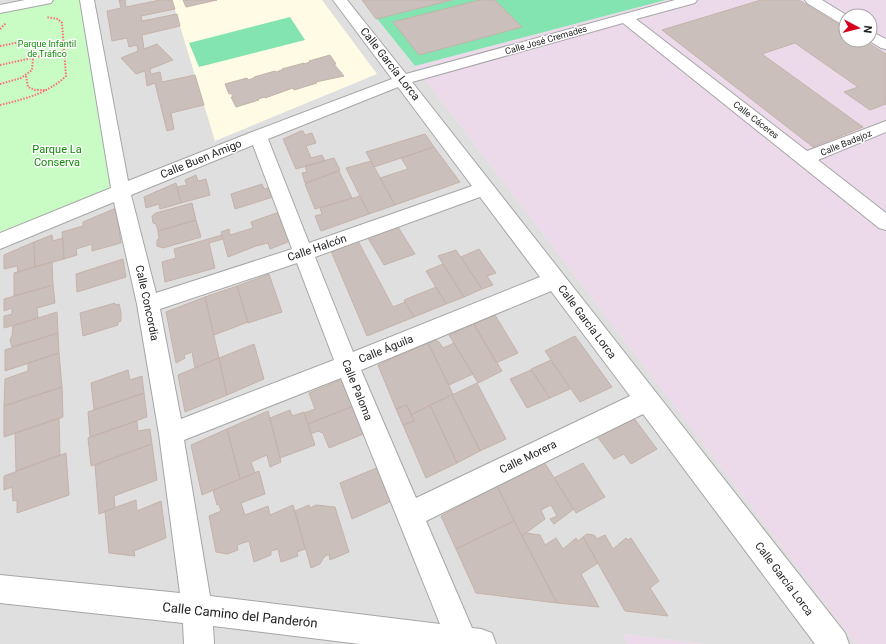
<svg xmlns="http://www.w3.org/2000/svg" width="886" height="644" font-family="Roboto,sans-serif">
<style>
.residential{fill:#e0dfdf}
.industrial{fill:#ecdaeb;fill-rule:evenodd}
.education{fill:#fffbe5}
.park{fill:#c9fcc5}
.pitch{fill:#84e4b1}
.building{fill:#cbbfbb;stroke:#c5b2aa}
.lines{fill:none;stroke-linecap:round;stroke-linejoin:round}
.minor-casing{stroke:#a6a6a6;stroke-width:2}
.path{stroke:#ff6d73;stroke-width:2;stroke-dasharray:1.5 1.5;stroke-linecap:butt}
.minor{fill:#fff;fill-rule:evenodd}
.labels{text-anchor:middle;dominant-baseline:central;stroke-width:3;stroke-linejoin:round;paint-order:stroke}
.far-street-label{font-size:9px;fill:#222;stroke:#fff}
.far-park-label{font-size:9px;fill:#0e8906;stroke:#fff}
.street-label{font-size:11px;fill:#222;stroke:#fff}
.park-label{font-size:11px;fill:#0e8906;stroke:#fff}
.near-street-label{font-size:13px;fill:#222;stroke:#fff}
</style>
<rect width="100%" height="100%" fill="#f2eee8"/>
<path class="residential" d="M0,0H362L415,66L856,644H702L624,634L627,644H0Z"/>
<path class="industrial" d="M666,0H886V644H856L415,66ZM846,16H870V40H846Z
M624,634L702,644H627Z"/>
<path class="education" d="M172,0H322L377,74L215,141Z"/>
<path class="park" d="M44,0H87L121,192L0,241V8Z"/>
<path class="pitch" d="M362,0H666L415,66Z
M290,17L305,40L199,67L189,43Z"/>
<path class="building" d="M119,0H125L126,7L160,0H172L175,9L141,16L142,21L177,14L180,26L142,35L144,49L157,44L173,60L150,69L151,74L160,72L162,82L195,75L204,105L171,113L174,129L167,131L155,83L147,86L145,71L136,74L121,58L138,51L137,45L129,47L127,38L112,41L107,11L121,8Z
M183,0H217L186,7Z
M362,0H452L376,19Z
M480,0H495L522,27L419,55L393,22Z
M761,0H799L846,29V40H864L886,54V104L870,110L844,92L858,87L795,43L762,54L863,127L813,147L662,30Z
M330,55L336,64H334L344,76L316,82L317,83L294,90L293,88L265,98V97L258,99L259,100L236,107L231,97H233L231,93L229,94L225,84L247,78L248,80L254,78V77L275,71L276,72L282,70V69L304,63V64L310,62L309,61Z
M301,131H303L305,135L312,133L316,143L306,146L311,158L322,155L325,161L296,169L283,139Z
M425,134L434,147L374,167L366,152Z
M434,147L460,182L395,205L380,178L408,169L401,158Z
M334,158L340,170L305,183L302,173L307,172L305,166Z
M371,161L395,205L369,214L346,168Z
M339,171L352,198L315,209L305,184Z
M196,175L198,181L206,179L210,195L181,203L177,187L187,185L185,180Z
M176,183L181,203L160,209L159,204L146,208L144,197Z
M262,184L264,189L273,187L276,196L235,209L231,194Z
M360,196L369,214L321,231L315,216L322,214L320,208Z
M192,203L196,220L158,231L156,224L153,223L152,216L156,213Z
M116,208L121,243L92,251V244L76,249L77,255L64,259L62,232L83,226V222Z
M282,211L293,240L270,249L268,243L256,246L228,257L221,232L229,229L230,235L253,228L251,222Z
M196,220L201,237L163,248L157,246V240L159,238L158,231Z
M398,227L415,254L384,265L368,238Z
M52,235L53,241L63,238L64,259L35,267L34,242Z
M222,235L223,239L209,243L215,268L165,282L162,262L176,258L174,249Z
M358,241L393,307L405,302L414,317L367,336L331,251Z
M34,242L35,267L18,272L17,266L4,269V255Z
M479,249L496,273L487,276L493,285L482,289L461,257Z
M456,250L482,289L464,297L438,256Z
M123,259L126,277L77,292L76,274Z
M52,262L53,285L14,296V273Z
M443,264L464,297L446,304L426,271Z
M269,274L282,312L248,323L237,286Z
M53,285L55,303L37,308L38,318L4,328V316L12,314V308L4,311V299Z
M237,286L248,322L214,335L205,297Z
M436,287L446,304L414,317L404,300Z
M205,297L219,358L195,368L192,352L184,355L185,358L176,363L166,312Z
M115,303V305L119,304L121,312V321L118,322V325L83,336L80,313Z
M57,312L58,333L12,347L10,340L12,336L13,326Z
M495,315L518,353L496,363L474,324Z
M474,324L502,371L478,383L449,335Z
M58,333L59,353L5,371V350Z
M575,336L612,387L580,402L545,351Z
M435,340L439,342L443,348L454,343L473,374L449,385L428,343Z
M428,343L453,394L411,415L407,405L396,409L378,365Z
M254,344L264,379L227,395L219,358Z
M59,353L62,387L4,406L5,379L28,371V363Z
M219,358L227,395L185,412L178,375Z
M551,360L570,389L550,398L531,369Z
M128,370L130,380L142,376L144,393L94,410L91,383Z
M531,370L550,398L527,408L510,379Z
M345,378L356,405L308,424L304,413L315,409L309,393Z
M477,383L506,439L480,451L452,395Z
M62,387L63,417L4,437V406Z
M144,393L147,417L90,437L88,412Z
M452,395L480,451L457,463L430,405Z
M356,405L366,433L329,448L323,433L318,431L311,434L308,424Z
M407,405L414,421L403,425L396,409Z
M430,405L457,463L426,478L403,425L414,421L411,415Z
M290,410L292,416L304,412L315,445L280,458L270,418Z
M268,411L281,462L270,467L267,455L251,462L255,473L240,479L227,429Z
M633,417L657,449L631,464L624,454L614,459L596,435Z
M59,418L60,455L16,471L15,433Z
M137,421L138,431L150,429L152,444L91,466L88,438Z
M227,429L240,479L202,495L191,445Z
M152,444L157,480L114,496L115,508L99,514L95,465Z
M66,453L69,495L17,513V500L13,501L12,487L4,490V476Z
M544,462L574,509L554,524L550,519L557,516L551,505L541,510L545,519L522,536L497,486Z
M583,463L605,497L576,513L554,478Z
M379,467L392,501L352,519L340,483Z
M259,471L265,494L241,503L245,515L268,506L270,515L293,505L305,549L297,552L298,556L281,562L278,549L271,551V555L254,562L249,541L237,545L238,550L227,554L216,552L209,516L221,511L219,504L217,505L213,490Z
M497,486L514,521L456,549L441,516Z
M136,500L137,511L161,501L166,538L134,551L135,556L109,553L105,511Z
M309,505L310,508L316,505L335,507L349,552L330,560L329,554L324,557L320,564L311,568L295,511Z
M514,521L522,536L557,603L476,593L456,549Z
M526,533L540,535L545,545L556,538L563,549L576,538L578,541L583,537L598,563L581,574L599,607L557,603L522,536Z
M587,534L594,535L597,539L605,535L613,549L626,538L628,540L631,538L659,581L650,588L668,616L625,611L583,537Z"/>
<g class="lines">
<defs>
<path id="minor" d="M25,0H53L51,3L0,13V5Z
M80,0H94L128,181L252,132L392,79L333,0H347L406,74L675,0H697L695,3L636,19L807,151L886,121V132L818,160L886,213V230L879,228L623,23L412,82L845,633L849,644H815L643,414L426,521L472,628L481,629L492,633L496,644H360L213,626L214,644H184L183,623L0,603V575L180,593L159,434L137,304L114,202L0,249V233L111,188ZM398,87L472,186L309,243L268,139ZM253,145L292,249L156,293L131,195ZM480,197L540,277L353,352L315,257ZM297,263L334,360L181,419L160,309ZM551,291L630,396L416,498L361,370ZM341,378L440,624L210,596L184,440Z
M805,0H822L848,16H846V25L841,24L807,3Z
M870,31L886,39V49L881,48L868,40H870Z"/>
</defs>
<use href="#minor" class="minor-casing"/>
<path class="path" d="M0,29L6,23
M0,46L15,43H30L34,47L32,70L21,78L0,84
M0,65L64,51
M26,76L28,87L35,90H47
M0,105C24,99 47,94 66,76L62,23L58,19L46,17"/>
<use href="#minor" class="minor"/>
</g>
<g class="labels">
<g class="far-street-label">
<text transform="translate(546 40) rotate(-16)">Calle José Cremades</text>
<text transform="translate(756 120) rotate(38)">Calle Cáceres</text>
<text transform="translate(846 143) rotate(-22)">Calle Badajoz</text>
</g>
<g class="far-park-label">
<text x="47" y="44">Parque Infantil<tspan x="47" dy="10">de Tráfico</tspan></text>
</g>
<g class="street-label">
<text transform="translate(390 64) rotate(52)">Calle García Lorca</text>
<text transform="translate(201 159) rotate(-22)">Calle Buen Amigo</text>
<text transform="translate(317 248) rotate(-19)">Calle Halcón</text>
<text transform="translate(147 303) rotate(78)">Calle Concordia</text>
<text transform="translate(587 322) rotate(53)">Calle García Lorca</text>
<text transform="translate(386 349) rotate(-22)">Calle Águila</text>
<text transform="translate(357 390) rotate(68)">Calle Paloma</text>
<text transform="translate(528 457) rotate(-26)">Calle Morera</text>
<text transform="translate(784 579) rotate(53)">Calle García Lorca</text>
</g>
<g class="park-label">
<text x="57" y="149">Parque La<tspan x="57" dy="13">Conserva</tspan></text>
</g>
<g class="near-street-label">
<text transform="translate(240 615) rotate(6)">Calle Camino del Panderón</text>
</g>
</g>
<g transform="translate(858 28) rotate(97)"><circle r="19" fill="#ffffff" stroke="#a7a7a7"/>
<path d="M0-3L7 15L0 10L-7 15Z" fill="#d4001e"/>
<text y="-6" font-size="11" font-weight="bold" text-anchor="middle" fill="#222222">N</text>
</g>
</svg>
